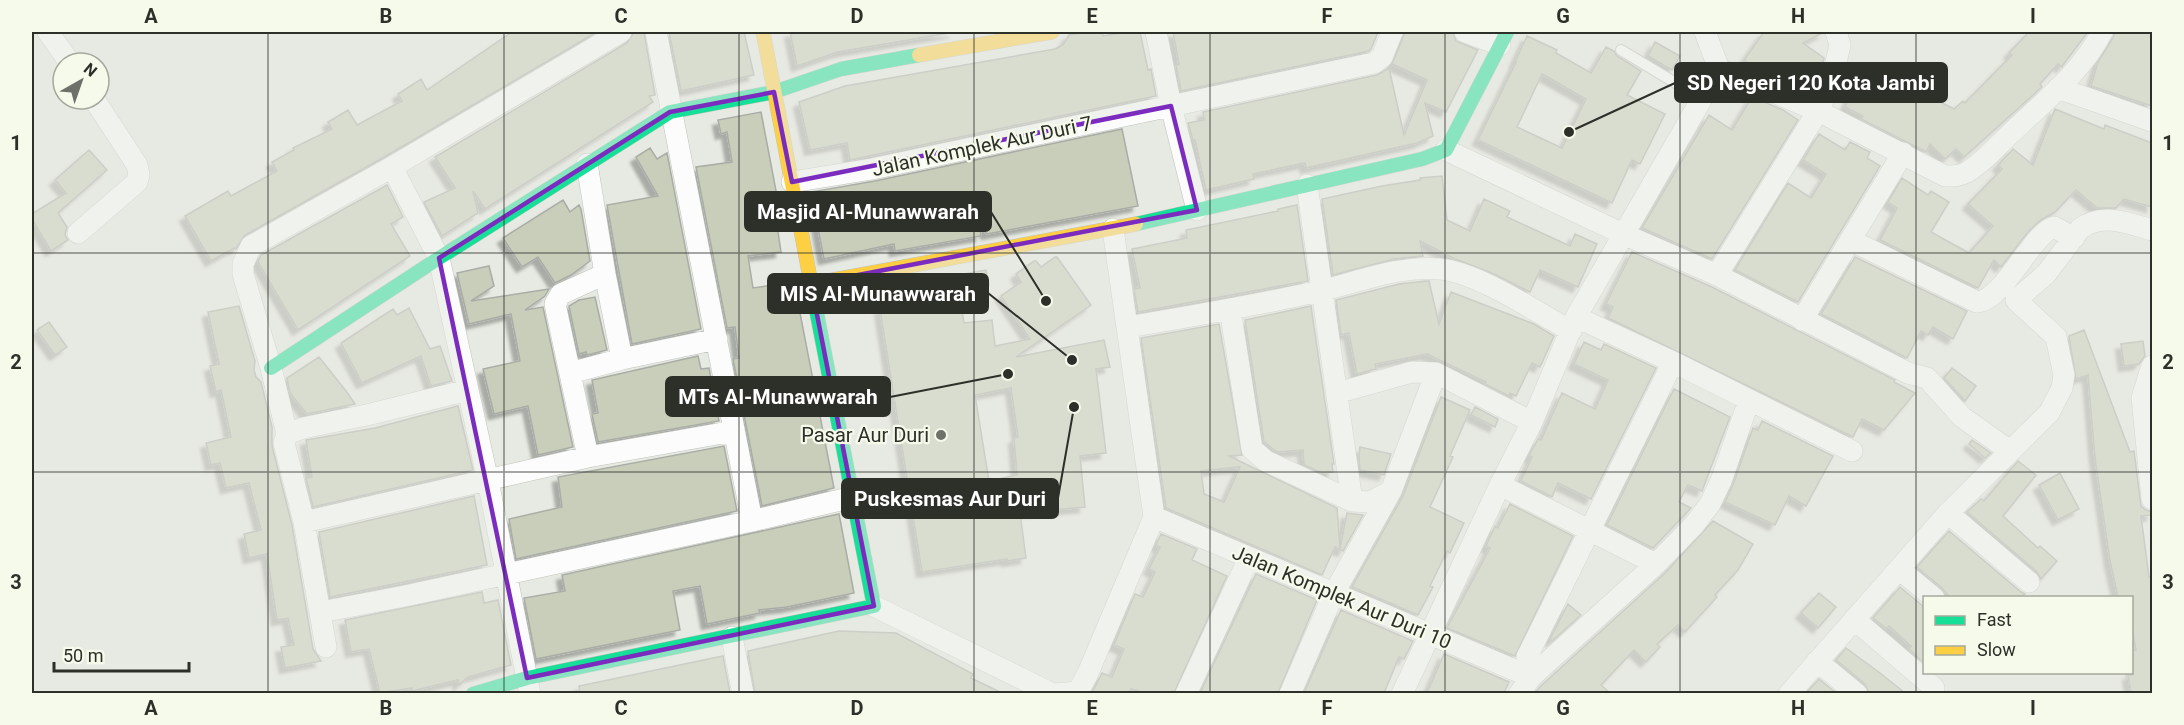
<svg xmlns="http://www.w3.org/2000/svg" width="2184" height="725" font-family="Roboto,sans-serif">
<style>
.building{fill:#c8ceb9;stroke:#aaada7;stroke-width:1.5;fill-rule:evenodd;filter:url(#shadow)}
.lines{fill:none;stroke-linecap:round;stroke-linejoin:round}
.lane-casing{stroke:#c0c2bc;stroke-width:12}
.street-casing{stroke:#c0c2bc;stroke-width:22}
.fast-casing{stroke:#c0c2bc;stroke-width:15}
.slow-casing{stroke:#c0c2bc;stroke-width:15}
.lane{stroke:#fbfcfb;stroke-width:10}
.street{stroke:#fbfcfb;stroke-width:21}
.fast{stroke:#16e098;stroke-width:14}
.slow{stroke:#ffcf43;stroke-width:14}
.marked{fill:none;stroke:#7b2cbf;stroke-width:4.5;stroke-linejoin:round}
.grid{fill:none;stroke:#2d2f29;stroke-width:1.5;stroke-opacity:0.55}
.poi-dot{fill:#6e706a;stroke:#f5faeb;stroke-width:2}
.labels{text-anchor:middle;dominant-baseline:central;stroke-width:4.5;stroke-linejoin:round;paint-order:stroke}
.street-label{font-size:20px;fill:#2d2f29;stroke:#f5faeb}
.poi-label{font-size:20px;fill:#2d2f29;stroke:#f5faeb;text-anchor:end}
.leader{fill:none;stroke:#2d2f29;stroke-width:2}
.callout-dot{fill:#2d2f29;stroke:#f5faeb;stroke-width:2}
.callout{fill:#2d2f29;stroke:#2d2f29;stroke-width:2}
.callout-label{font-size:21px;text-anchor:middle;font-weight:bold;fill:#fff}
.neatline{fill:none;stroke:#2d2f29;stroke-width:2}
.grid-label{font-size:20px;text-anchor:middle;font-weight:bold;fill:#2d2f29}
</style>
<defs>
<filter id="shadow"><feDropShadow dx="-5.5" dy="5.5" stdDeviation="1.5" flood-color="#0004"/></filter>
</defs>
<rect width="100%" height="100%" fill="#e7eae2"/>
<path class="building" d="M512,32H597L386,156L245,235L236,249L234,248L211,261L185,216L228,191L231,196L277,171L272,162L294,150L293,148L332,129L328,122L348,110L357,125L402,101L398,94L421,79L427,90Z
M634,32H644L655,95L649,96L653,102L485,209L473,191L478,213L442,236L424,202L455,188L435,157L627,43Z
M669,32H744L754,75L681,91Z
M790,32H955L838,52L797,66Z
M1086,32H1102L1103,36L1128,32H1140L1148,70L1151,69L1156,96L850,160L847,143L810,150L799,102L845,86L1055,49L1063,45L1069,35Z
M1173,32H1378L1371,49L1369,51L1181,91L1176,65L1179,64Z
M1405,32H1453L1456,41L1478,50L1446,112L1425,103L1433,136L1417,143L1306,168L1305,163L1253,174L1254,179L1206,190L1195,140H1193L1188,123L1204,120L1203,112L1377,75L1389,68L1404,135L1427,80L1392,64Z
M1764,32H1824L1803,43L1824,58L1819,80L1812,92L1792,79L1788,85L1765,75L1744,60Z
M2029,32H2088L2063,65L2062,67L2058,64L2040,84L2042,87L1964,157L1956,149L1945,159L1930,144L1926,152L1861,119L1863,116L1845,107L1854,89L1872,99L1885,73L1954,109L1963,101L1965,103L2012,55L2009,53Z
M2115,32H2152V106L2091,86L2098,62L2113,38Z
M1527,36L1557,50L1556,53L1591,73L1606,47L1614,51L1617,56L1641,71L1627,95L1665,114L1640,164L1632,160L1612,203L1478,140L1516,62H1515ZM1542,74L1586,99L1562,148L1517,127Z
M1655,42L1680,56L1672,70L1648,56Z
M1752,97L1783,110L1798,120L1712,259L1642,228L1709,115L1732,130Z
M2055,109L2104,129L2105,125L2152,143V207L2124,199L2116,208H2097L2076,190L2055,212L2039,221L2028,232L2001,267L1994,260L1978,288L1880,240L1897,208L1888,202L1902,178L1928,195L1931,191L1949,202L1931,232L1969,253L1993,226L1968,204L2002,169L1998,165L2013,149L2033,165Z
M761,112L781,217L776,218L781,252L748,256L753,288L794,282L834,488L762,506L733,359L739,358L735,327L727,328L696,167L732,162L727,132L721,134L718,120Z
M1122,129L1138,206L987,234L979,223L981,236L895,251L894,244L824,259L811,192L875,181Z
M1819,134L1845,150L1850,142L1870,152L1867,158L1880,166L1798,302L1735,270L1788,183L1811,198L1826,174L1803,160Z
M650,148L657,159L667,153L701,329L632,344L607,205L658,196L636,157Z
M89,150L107,170L58,213L67,227L65,235L68,240L51,251L32,219V214L66,193L55,180Z
M1442,176L1447,220L1470,231L1484,199L1510,211L1507,217L1570,246L1575,234L1597,244L1578,287L1540,270L1530,292L1494,274L1455,259L1420,241L1423,256L1394,259L1333,275L1322,199L1382,186L1420,180V178Z
M387,185L403,217L391,224L410,256L298,330L258,262L261,255Z
M563,200L570,212L579,205L581,209L590,261L571,275L555,283L538,257L522,267L503,238Z
M1297,205L1308,281L1138,312L1134,289L1140,288L1132,249L1187,238L1186,230L1278,211V209Z
M1632,252L1712,287L1895,380L1894,382L1915,393L1884,430L1862,419L1853,437L1608,318L1613,307L1606,304Z
M1055,257H1057L1091,305L1016,357L1104,340L1110,367L1096,369L1106,453L1080,456L1085,507L1020,513L1026,558L1007,561V559L922,572L880,309L960,297L964,323L992,320L995,346L1030,339L1001,296L1021,282L1016,274L1034,261H1036L1041,267ZM1011,388L1018,437L1014,438L1017,475L989,481L975,395Z
M1855,257L1967,311L1953,339L1933,327L1928,335L1921,331L1907,358L1821,314Z
M489,266L494,286L471,301L549,289L545,296L525,310L543,307L573,447L538,455L528,406L494,414L483,369L520,361L511,314L469,324L457,273Z
M986,270L989,285L965,289L963,274Z
M1426,281H1429L1439,324L1451,292L1534,324L1554,336L1540,367L1532,363L1516,396L1510,393L1509,396L1485,384L1486,382L1427,354L1375,364L1376,369L1357,374L1349,333L1341,335L1336,300L1399,284Z
M595,297L607,350L587,355L586,352L579,354L569,306L579,300Z
M239,306L255,361L254,370L256,377L261,382L272,427V446L292,525L313,649L321,661L285,668L281,647L294,645L288,618L277,620L267,554L249,558L244,534L261,530L249,483L226,488L220,463L211,465L206,443L231,437L221,390L216,392L210,366L219,364L208,312Z
M1311,306L1334,464H1332L1333,472L1322,473L1304,465L1303,450L1277,452L1264,442L1245,320Z
M409,308L430,349L440,346L452,381L431,386L421,356L362,383L341,343L393,309L397,315Z
M49,322L67,347L55,355L37,330Z
M1219,324L1242,455L1229,456L1337,508L1340,548L1347,513L1363,515L1343,551L1335,547L1322,575L1166,508L1141,338ZM1240,467L1224,502L1204,494L1201,471Z
M2084,330L2130,452L2134,451L2141,506L2146,510L2152,512V515L2141,516L2149,577L2152,576V693H2131L2128,675H2132V651L2136,650L2132,628V597H2118L2110,561L2095,458L2088,375L2076,379L2069,336Z
M2143,341L2145,356L2139,364L2124,366L2121,344Z
M1584,342L1601,350L1604,344L1656,368L1591,499L1558,483L1552,497L1521,481L1532,457L1529,456L1538,439L1541,440L1562,393L1595,409L1608,380L1574,364Z
M698,356L701,369L709,368L719,421L598,442L592,414L598,413L592,380Z
M319,357L346,391L355,404L307,414L290,393L287,378Z
M1952,368L1976,386L1965,401L1944,378Z
M1674,389L1730,417L1702,491L1688,485L1679,502L1691,508L1653,548L1607,525Z
M1441,397L1470,410L1450,456L1453,457L1430,507L1464,523L1450,553L1447,551L1430,586L1433,587L1418,615L1352,587L1403,496Z
M458,406L473,470L313,507L306,478L312,477L306,440L375,428Z
M1475,407L1498,419L1495,427L1471,415Z
M1762,421L1833,456L1806,506L1789,496L1775,525L1725,502L1733,485L1753,428L1758,430Z
M1972,440L1991,453L1985,458L1969,444Z
M724,446L737,511L516,559L509,519L562,507L558,477Z
M1360,447L1391,454L1384,475L1360,470L1359,457Z
M2018,461L2036,475L2003,516L2038,548L2040,546L2057,561L2041,579L2037,572L1967,512L1981,499L1984,501Z
M2060,473L2079,509L2058,520L2039,485Z
M474,496L487,565L330,597L319,532Z
M1510,504L1573,536L1515,656L1447,628L1490,548L1486,546L1495,526L1498,528Z
M839,514L854,593L787,607L759,610L760,613L707,624L700,586L673,591L680,630L536,659L524,598L565,591L562,575Z
M1713,521L1753,544L1738,570L1715,595L1717,597L1685,632L1678,625L1657,644L1660,647L1646,662L1634,650L1601,685L1610,693H1535L1541,686L1665,573Z
M1949,531L2021,592L2025,594L2021,597H1950L1942,588L1917,567Z
M1161,534L1197,549L1192,560L1227,576L1174,693H1145L1131,689L1129,693H1092L1102,673L1112,677L1124,649L1114,645L1135,594L1143,597L1155,572L1149,569L1160,547L1156,545Z
M1256,574L1317,600L1278,693H1200Z
M1900,587L1924,607V663L1909,649L1911,646L1889,626L1887,629L1873,618Z
M482,592L484,603L498,600L511,665L468,677L459,685L458,680L412,691V688L380,693L369,649L351,652L345,620Z
M1819,593L1836,607L1818,628L1801,613Z
M1568,604L1581,615L1552,641L1550,639Z
M1341,610L1413,641L1404,659L1399,657L1384,693H1304Z
M839,631L896,633L973,674L971,678L1002,693H755L748,651Z
M1846,648L1880,673L1905,693H1869L1865,684L1836,660Z
M1444,654L1509,682L1504,693H1427Z
M723,656L730,693H580L579,686Z
M1819,679L1836,693H1806Z"/>
<g class="lines">
<defs>
<path id="lane" d="M1621,50L1702,99"/>
<path id="street" d="M48,32L70,63
M656,32L752,521L853,497
M1465,32L1500,45
M1705,32L1719,69L1818,111L1945,176C1953,176 1960,176 1967,172C1983,163 1996,147 2009,135C2041,104 2082,72 2102,32
M2058,88L2152,121
M1446,150L1623,234L1717,275L1908,373L1927,378L1962,417L2010,451
M587,164L605,274L622,359
M392,167L439,258L488,481L530,694
M792,182L872,169L1171,106L1156,32
M1307,185L1352,501L1370,502L1391,491
M1197,210L1171,106L1374,63L1382,57L1392,32
M78,233L137,182L139,175L137,165L94,99
M1850,240L1977,302C2004,300 2033,232 2054,227L2074,238
M1717,275L1818,111L1831,84L1840,45L1836,32
M1230,309L1252,449L1266,461L1352,501
M1576,317L1673,362L1852,451
M1802,320L1903,153
M1128,327C1193,316 1259,305 1324,290C1361,281 1402,265 1440,269C1477,272 1538,313 1571,331
M2152,366L2142,398L2152,499
M570,373L622,359L717,339
M1436,373L1532,422
M287,434L271,368L243,274V264L251,246L392,167L621,32
M588,457L555,304L561,294L605,274
M1500,485L1656,564
M1948,513L2029,582
M1154,517L1531,677L1656,564L1694,525L1710,504L1721,481L1749,400
M304,522L588,457L734,431
M1899,569L1934,598
M874,606L1053,694
M321,612L405,596L752,521
M1854,619L1934,688
M732,637L743,694
M326,647L304,522L284,443L287,434L303,428L371,414L468,390
M1817,661L1857,694
M1054,694L1078,692L1088,673L1154,517L1113,229
M1186,694L1249,558
M1290,694L1334,593L1391,491L1436,373L1412,372L1337,393
M1402,694L1500,485L1532,422L1576,317L1719,69
M1519,694L1531,677L1527,657L1673,362
M1789,694L1948,513L2049,413L2062,388L2064,375L2056,337L2016,300L2046,274L2080,229C2101,212 2129,223 2152,230"/>
<path id="fast" d="M1136,224L1422,159L1446,150L1507,32
M271,368L439,258L670,112L774,92L841,69L919,55
M473,694L527,678L874,606L811,283"/>
<path id="slow" d="M763,32L811,283
M919,55L1052,32
M811,284L1136,224"/>
</defs>
<use href="#lane" class="lane-casing"/>
<use href="#street" class="street-casing"/>
<use href="#fast" class="fast-casing"/>
<use href="#slow" class="slow-casing"/>
<use href="#lane" class="lane"/>
<use href="#street" class="street"/>
<use href="#fast" class="fast"/>
<use href="#slow" class="slow"/>
</g>
<path d="M0 0H2184V725H0ZM774,92L792,182L1171,106L1197,210L811,284L874,606L527,678L439,258L670,112Z" fill="#e7eae2" fill-opacity=".55" fill-rule="evenodd"/>
<path class="marked" d="M774,92L792,182L1171,106L1197,210L811,284L874,606L527,678L439,258L670,112Z"/>
<path class="grid" d="M268,32V694M504,32V694M739,32V694M974,32V694M1210,32V694M1445,32V694M1680,32V694M1916,32V694M32,253H2152M32,472H2152"/>
<circle class="poi-dot" cx="941" cy="435" r="6"/>
<g class="labels">
<g class="street-label">
<text transform="translate(982 146) rotate(-12)">Jalan Komplek Aur Duri 7</text>
<text transform="translate(1342 597) rotate(23)">Jalan Komplek Aur Duri 10</text>
</g>
<g class="poi-label">
<text x="929" y="435">Pasar Aur Duri</text>
</g>
</g>
<path class="leader" d="M1569 132L1675 83M1046 301L991 212M1072 360L988 293M1008 374L890 397M1074 407L1058 498"/>
<g class="callout-dot">
<circle cx="1569" cy="132" r="6"/>
<circle cx="1046" cy="301" r="6"/>
<circle cx="1072" cy="360" r="6"/>
<circle cx="1008" cy="374" r="6"/>
<circle cx="1074" cy="407" r="6"/>
</g>
<g class="callout">
<rect x="1675" y="63" width="272" height="39" rx="6"/>
<rect x="745" y="192" width="246" height="39" rx="6"/>
<rect x="768" y="274" width="220" height="39" rx="6"/>
<rect x="666" y="377" width="224" height="39" rx="6"/>
<rect x="842" y="479" width="216" height="39" rx="6"/>
</g>
<g class="callout-label">
<text x="1811" y="90">SD Negeri 120 Kota Jambi</text>
<text x="868" y="219">Masjid Al-Munawwarah</text>
<text x="878" y="301">MIS Al-Munawwarah</text>
<text x="778" y="404">MTs Al-Munawwarah</text>
<text x="950" y="506">Puskesmas Aur Duri</text>
</g>
<rect width="2184" height="725" fill="none" stroke="#f5faeb" stroke-width="66"/>
<rect x="1923" y="596" width="210" height="78" fill="#f5faeb" stroke="#a5a99d" stroke-width="1.5"/>
<rect x="1935" y="616" width="30" height="9" fill="#16e098" stroke="#a5a99d" stroke-width="1.5"/>
<text x="1977" y="626" font-size="18" fill="#2d2f29">Fast</text>
<rect x="1935" y="646" width="30" height="9" fill="#ffcf43" stroke="#a5a99d" stroke-width="1.5"/>
<text x="1977" y="656" font-size="18" fill="#2d2f29">Slow</text>
<g transform="translate(81 81) rotate(40)"><circle r="28" fill="#f5faeb" stroke="#a5a99d" stroke-width="1.5"/>
<path d="M0-4.5L10 22L0 15L-10 22Z" fill="#6e706a"/>
<text y="-9" font-size="16" font-weight="bold" text-anchor="middle" fill="#2d2f29">N</text>
</g>
<path d="M54 662v9h135v-9" fill="none" stroke="#2d2f29" stroke-width="3"/>
<text x="63" y="662" font-size="18" fill="#2d2f29" stroke="#f5faeb" stroke-width="4.5" paint-order="stroke">50 m</text>
<rect x="33" y="33" width="2118" height="659" class="neatline"/>
<g class="grid-label">
<text x="151" y="23">A</text>
<text x="386" y="23">B</text>
<text x="621" y="23">C</text>
<text x="857" y="23">D</text>
<text x="1092" y="23">E</text>
<text x="1327" y="23">F</text>
<text x="1563" y="23">G</text>
<text x="1798" y="23">H</text>
<text x="2033" y="23">I</text>
<text x="16" y="150">1</text>
<text x="2168" y="150">1</text>
<text x="16" y="369">2</text>
<text x="2168" y="369">2</text>
<text x="16" y="589">3</text>
<text x="2168" y="589">3</text>
<text x="151" y="715">A</text>
<text x="386" y="715">B</text>
<text x="621" y="715">C</text>
<text x="857" y="715">D</text>
<text x="1092" y="715">E</text>
<text x="1327" y="715">F</text>
<text x="1563" y="715">G</text>
<text x="1798" y="715">H</text>
<text x="2033" y="715">I</text>
</g>
</svg>
